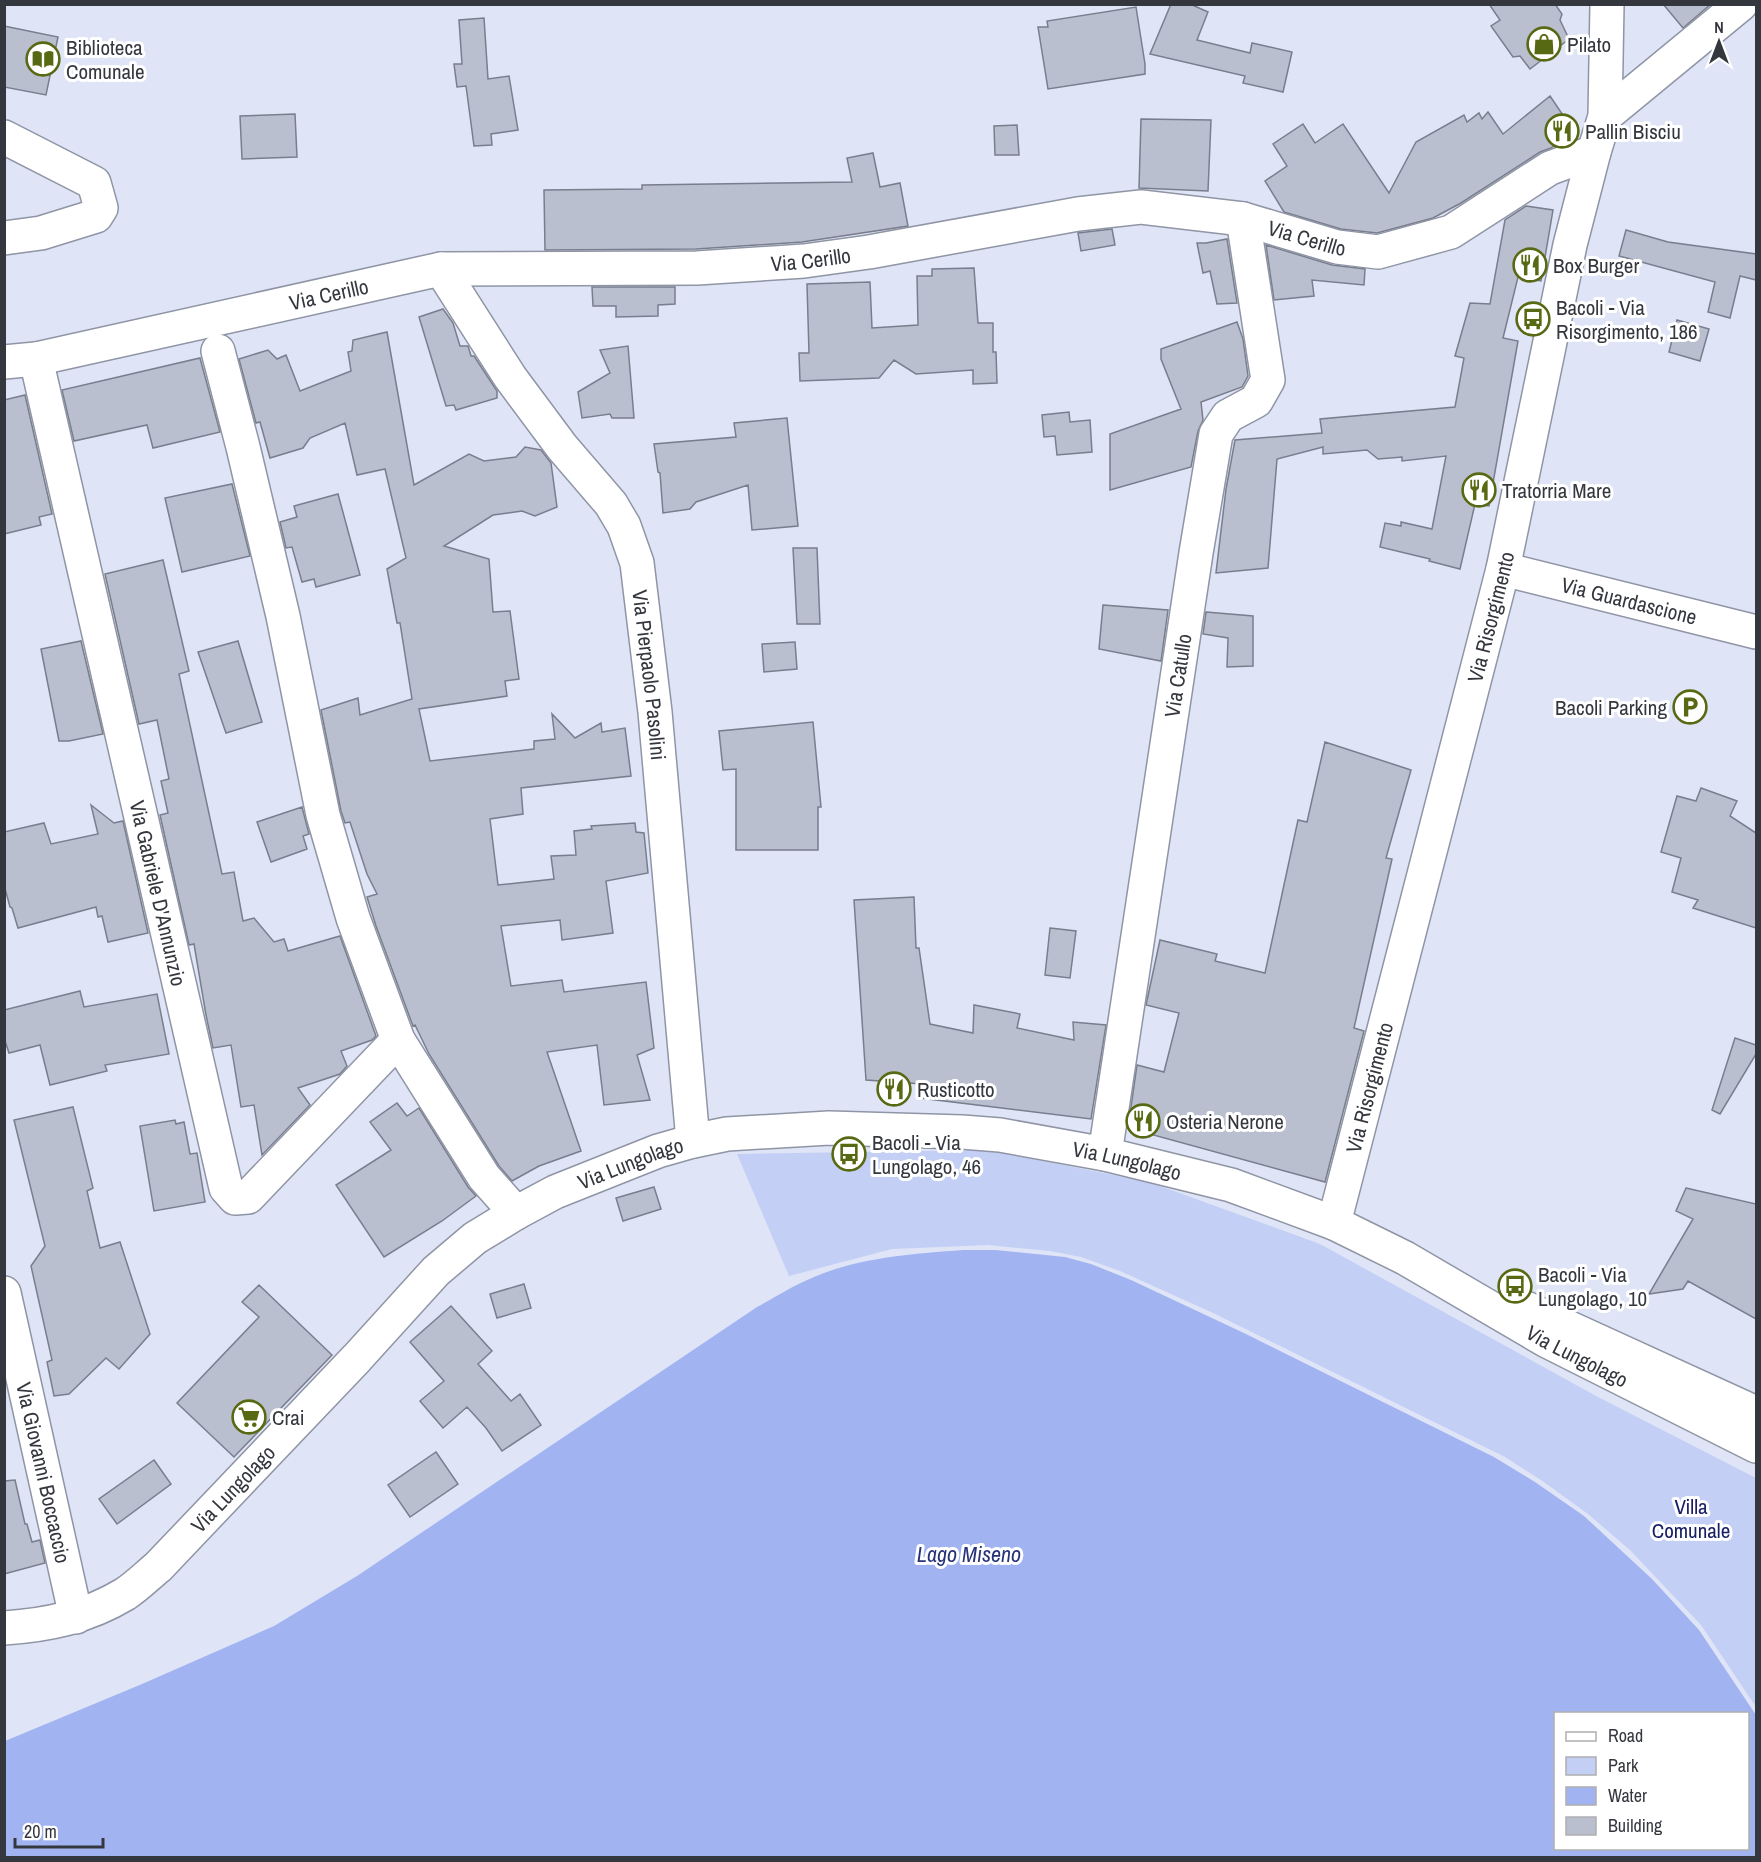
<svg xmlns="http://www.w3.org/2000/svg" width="1761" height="1862" font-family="'Archivo Narrow',sans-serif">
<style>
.green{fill:#c3cff4}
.water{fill:#a1b4f1;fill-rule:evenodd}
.building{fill:#babfd0;stroke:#797e8d;stroke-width:1.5}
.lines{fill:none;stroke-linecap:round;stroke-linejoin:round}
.street-casing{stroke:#8f95a5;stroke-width:36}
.secondary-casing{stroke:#8f95a5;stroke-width:36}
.street{stroke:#fff;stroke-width:33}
.secondary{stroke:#fff;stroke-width:33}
.labels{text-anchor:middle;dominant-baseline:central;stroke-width:6;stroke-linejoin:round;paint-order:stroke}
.poi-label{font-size:21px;fill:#35373e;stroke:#fff;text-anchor:start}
.street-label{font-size:21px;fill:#35373e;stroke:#fff}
.park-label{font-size:21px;fill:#172065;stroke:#fff}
.water-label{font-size:22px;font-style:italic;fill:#263379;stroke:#fff}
</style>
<rect width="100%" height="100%" fill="#dfe5f7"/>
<path class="green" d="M987,1150L1149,1182L1320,1244L1598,1397L1756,1478V1707L1701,1625L1630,1550L1588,1514L1541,1480L1505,1457L1211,1312L1120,1271L1081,1257L1050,1251L988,1245L892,1249L789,1276L737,1154Z"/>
<path class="water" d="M963,1250H995L1065,1257L1091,1264L1131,1280L1246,1334L1494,1457L1535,1482L1584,1516L1652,1579L1699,1630L1756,1715V1857H5V1741L142,1684L274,1626L357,1576L757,1307C776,1297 794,1285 814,1277C861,1257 912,1254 963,1250ZM1556,1714H1748V1848H1556Z"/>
<path class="building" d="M1171,4H1190L1208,12L1197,40L1250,53L1252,43L1292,52L1283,92L1243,83L1245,76L1150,54Z
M1489,4H1555L1562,14L1560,20L1569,39L1530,69L1520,56L1513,57L1491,26L1500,20Z
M1663,4H1711L1683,28Z
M1136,7L1145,64V74L1048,89L1038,27H1048L1047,21Z
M484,18L488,79L509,76L518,130L491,134L492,145L474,146L466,86L457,87L454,64H462L459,20Z
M4,26L58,37L46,95L4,87Z
M1550,96L1573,130L1551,148L1540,152L1461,203L1433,218L1377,233L1341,229L1284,212L1265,181L1287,166L1273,144L1303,124L1315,143L1343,124L1389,193L1416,142L1464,115L1467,122L1479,113L1482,119L1488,112L1503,134Z
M295,114L297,157L242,159L240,116Z
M1141,119L1211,120L1208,191L1139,188Z
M1017,125L1019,155H995L994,126Z
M873,153L880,187L900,183L908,226L802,242L696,249L545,250L544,190L642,189V185L852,182L847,158Z
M1526,206L1553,210L1541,281L1518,277L1503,338L1518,341L1489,506L1475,504L1460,569L1429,561L1430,559L1380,547L1385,523L1401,526V522L1432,529L1446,456L1402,461V457L1378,459L1367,450L1323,454V447L1277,459L1268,568L1216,573L1226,489L1235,440L1322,433L1320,419L1455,407L1464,358L1455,356L1470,303L1490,304L1505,220Z
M1112,229L1115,245L1081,251L1078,233Z
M1626,230L1668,242L1756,254V280L1740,276L1730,318L1708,312L1715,282L1619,256Z
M1227,239L1237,303L1217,304L1210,271L1203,273L1197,243H1206Z
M1266,245L1332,265L1365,269L1364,285L1312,280L1314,296L1274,300Z
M974,268L978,323H993V352H996L997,383L973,384V370L916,374L894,360L879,378L800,381L799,353H809L807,284L870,282L872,328L918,325L917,276H932V269Z
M592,287H675V304L658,305V316L616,317V306H593Z
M443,309L453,323L460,346H468L471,356H474L497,391V398L456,410L454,405L446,406L419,317Z
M1677,320L1709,329L1700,361L1669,352Z
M1237,322L1243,339L1248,376L1242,387L1201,402L1203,420L1198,431L1191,467L1110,490V434L1181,409L1161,359V349Z
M387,332L414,485L469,454L484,461L516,457L525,447L541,450L551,463L557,507L535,516L522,511L493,515L444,546L489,559L493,612L510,611L519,679L505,681L507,696L419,709L430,761L534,749V741L555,739L552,714L575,738L601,723L602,732L625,728L631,776L521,788L523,814L490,819L498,885L554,879L551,856L576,855L574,831L592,829L591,826L635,823L636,832L644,833L648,873L606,881L613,933L562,940L560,920L501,926L511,986L562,980L564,992L646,982L654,1048L637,1055L650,1100L604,1105L597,1045L547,1052L581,1151L539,1166L512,1181L499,1166L429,1054L415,1025L413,1026L376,926L367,897L377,894L367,874L350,822L345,823L341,811L321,710L358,698L360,715L412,699L400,623H397L387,569L406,558L385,469L357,475L345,423L310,438L303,448L270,458L260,422L256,423L239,359L268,350L277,359L286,355L300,391L351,371L348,352L352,351L353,340Z
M628,346L634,418H612L610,414L582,418L578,392L610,373L600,350Z
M200,358L220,432L153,448L147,425L74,441L62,390Z
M25,395L52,514L39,517L41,525L4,534V400Z
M1069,412L1070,422L1090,420L1092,452L1057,455L1055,436L1044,437L1042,415Z
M787,418L798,526L752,530L748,485L696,502L690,509L663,513L660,473L658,472L654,444L736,437L734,423Z
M232,484L250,556L182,572L165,498Z
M338,494L360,575L316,587L314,579L302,582L292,547L286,548L280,522L297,517L294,506Z
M793,548H817L820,624H797Z
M163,560L189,671L179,674L222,874L234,872L243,921L254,918L274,942L284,939L288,951L340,936L376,1036L372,1040L341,1051L347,1066L340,1074L298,1088L310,1105L262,1155L254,1105L241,1107L231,1045L213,1048L206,1015L194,944L189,945L160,815L168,813L161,781L169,779L157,720L139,724L105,574Z
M1103,605L1168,610L1161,661L1099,649Z
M1206,612L1253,616V666L1227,667L1228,638L1203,634Z
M81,641L103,734L69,741H59L41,649Z
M238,641L262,722L226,733L198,652Z
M795,642L797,669L764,672L762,644Z
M813,722L821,807H818V850H736V769L723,770L719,731Z
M1325,742L1411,770L1386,858L1392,859L1354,1028L1364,1031L1325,1182L1128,1128L1137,1065L1164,1072L1179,1013L1146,1005L1160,940L1217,954L1215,961L1265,973L1298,820L1307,822Z
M1701,788L1737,801L1730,816L1756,833V928L1693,908L1698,900L1672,892L1681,858L1661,852L1677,796L1696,801Z
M91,805L114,823L123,821L148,933L108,942L102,916L98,917L96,907L18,928L12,908L10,907L4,885V832L44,823L51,844L98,834Z
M302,807L309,834L303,836L307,849L271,862L257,822Z
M914,897L916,948H919L930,1024L973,1033L974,1005L1020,1014L1017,1028L1074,1040L1073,1022L1106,1025L1091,1119L920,1098L922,1084L866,1080L854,900Z
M1050,928L1076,931L1070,978L1045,975Z
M80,991L84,1007L157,994L169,1054L105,1065L107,1071L50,1085L40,1045L9,1053L4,1038V1010Z
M1735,1038L1756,1045V1054L1720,1114L1712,1110Z
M397,1103L407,1116L419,1108L468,1187L476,1196L442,1221L384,1257L336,1185L391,1150L370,1122Z
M73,1107L93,1188L87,1191L100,1248L120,1242L150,1334L119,1369L106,1358L69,1394L54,1396L47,1362L52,1360L31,1266L45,1246L14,1120Z
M175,1120L176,1124L184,1122L190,1154L197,1153L205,1202L154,1211L140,1126Z
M654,1187L661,1209L623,1221L616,1198Z
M1686,1188L1756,1204V1319L1688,1281L1683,1289L1649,1294L1693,1219L1676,1211Z
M524,1284L531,1308L497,1318L490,1294Z
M259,1285L332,1355L234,1457L177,1403L259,1317L242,1302Z
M451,1306L492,1351L478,1364L511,1401L520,1394L541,1425L502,1451L486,1428L467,1407L443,1428L420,1401L444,1381L410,1342Z
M436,1452L458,1484L410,1517L388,1485Z
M154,1460L171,1484L117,1524L99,1499Z
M15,1480L25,1524H27L32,1542L40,1540L45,1563L4,1574V1481Z"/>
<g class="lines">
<defs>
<g id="street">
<path d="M4,137L94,183L101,208L96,216L41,233L4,238"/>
<path d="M218,351L243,447L283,616L323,815L353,918L398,1040L484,1177L516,1213"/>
<path id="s1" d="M36,359L226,1188L235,1198L248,1197L398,1040"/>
<path id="s2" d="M4,362L36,359L441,269L510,377L562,447L611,504L624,526L637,563L655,712L693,1141"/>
<path id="s3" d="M1503,569L1756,632"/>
<path id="s4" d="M1105,1154L1196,553L1216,434L1228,416L1256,401L1268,380L1243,219"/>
<path id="s5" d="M4,1293L76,1617"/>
</g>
<g id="secondary">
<path d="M1605,116L1741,4"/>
<path id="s6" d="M441,269L697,268L804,261L869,252L1078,214L1141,207L1243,219L1337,247L1378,252L1451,232L1550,168L1594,152"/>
<path id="s7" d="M1334,1223L1503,569L1570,245L1594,152L1605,116L1607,4"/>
<path d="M1526,1308L1756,1413"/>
<path id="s8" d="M4,1628C48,1625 87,1617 125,1594C136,1587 147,1576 158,1567L357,1358L436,1271L475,1238L516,1213L555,1192L658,1151L693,1141L727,1134L829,1128L962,1132L1000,1135L1105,1154L1231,1185L1334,1223L1405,1258L1547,1341L1756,1446"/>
</g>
</defs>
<use href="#street" class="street-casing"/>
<use href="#secondary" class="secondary-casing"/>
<use href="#street" class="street"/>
<use href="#secondary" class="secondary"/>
</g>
<defs>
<symbol id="shop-ring" viewBox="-11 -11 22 22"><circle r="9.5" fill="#fff" stroke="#586913" stroke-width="1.5"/><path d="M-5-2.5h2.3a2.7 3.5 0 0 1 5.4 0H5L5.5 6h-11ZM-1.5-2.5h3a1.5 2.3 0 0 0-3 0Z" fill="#586913"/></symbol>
<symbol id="library-ring" viewBox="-11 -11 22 22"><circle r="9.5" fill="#fff" stroke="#586913" stroke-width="1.5"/><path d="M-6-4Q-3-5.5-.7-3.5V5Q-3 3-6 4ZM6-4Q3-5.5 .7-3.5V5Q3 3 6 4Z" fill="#586913"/></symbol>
<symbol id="restaurant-ring" viewBox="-11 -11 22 22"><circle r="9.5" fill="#fff" stroke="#586913" stroke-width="1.5"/><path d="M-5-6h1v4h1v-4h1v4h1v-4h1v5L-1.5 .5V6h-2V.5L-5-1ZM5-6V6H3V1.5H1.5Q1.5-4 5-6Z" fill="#586913"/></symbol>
<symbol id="bus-ring" viewBox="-11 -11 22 22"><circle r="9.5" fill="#fff" stroke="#586913" stroke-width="1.5"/><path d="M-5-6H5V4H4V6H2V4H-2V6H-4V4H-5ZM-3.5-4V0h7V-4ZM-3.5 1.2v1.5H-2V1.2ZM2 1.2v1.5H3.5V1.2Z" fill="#586913"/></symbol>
<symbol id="parking-ring" viewBox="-11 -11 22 22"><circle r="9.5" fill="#fff" stroke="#586913" stroke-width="1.5"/><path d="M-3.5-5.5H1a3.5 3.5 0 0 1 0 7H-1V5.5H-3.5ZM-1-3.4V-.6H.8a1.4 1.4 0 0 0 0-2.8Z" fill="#586913"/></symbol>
<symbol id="supermarket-ring" viewBox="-11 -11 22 22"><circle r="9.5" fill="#fff" stroke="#586913" stroke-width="1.5"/><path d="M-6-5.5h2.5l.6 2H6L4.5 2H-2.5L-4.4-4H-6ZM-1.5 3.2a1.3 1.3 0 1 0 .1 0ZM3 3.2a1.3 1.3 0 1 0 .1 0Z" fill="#586913"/></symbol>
</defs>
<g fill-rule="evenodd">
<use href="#shop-ring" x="1525" y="25" width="38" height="38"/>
<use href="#library-ring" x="24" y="40" width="38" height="38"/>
<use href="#restaurant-ring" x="1543" y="112" width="38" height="38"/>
<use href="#restaurant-ring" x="1511" y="246" width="38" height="38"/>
<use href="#bus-ring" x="1514" y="300" width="38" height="38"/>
<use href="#restaurant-ring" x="1460" y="471" width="38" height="38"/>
<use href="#parking-ring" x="1671" y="688" width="38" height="38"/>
<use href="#restaurant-ring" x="875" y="1070" width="38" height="38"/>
<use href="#restaurant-ring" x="1124" y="1102" width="38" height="38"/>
<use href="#bus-ring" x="830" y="1135" width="38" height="38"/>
<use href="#bus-ring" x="1496" y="1267" width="38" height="38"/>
<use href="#supermarket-ring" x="230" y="1398" width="38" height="38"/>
</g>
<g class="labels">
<g class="poi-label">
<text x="1567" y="44">Pilato</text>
<text x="66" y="47">Biblioteca<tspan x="66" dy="24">Comunale</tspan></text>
<text x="1585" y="131">Pallin Bisciu</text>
<text x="1553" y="265">Box Burger</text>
<text x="1556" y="307">Bacoli - Via<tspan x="1556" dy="24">Risorgimento, 186</tspan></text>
<text x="1502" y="490">Tratorria Mare</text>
<text x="1667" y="707" text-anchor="end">Bacoli Parking</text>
<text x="917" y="1089">Rusticotto</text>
<text x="1166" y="1121">Osteria Nerone</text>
<text x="872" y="1142">Bacoli - Via<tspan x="872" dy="24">Lungolago, 46</tspan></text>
<text x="1538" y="1274">Bacoli - Via<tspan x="1538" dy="24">Lungolago, 10</tspan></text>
<text x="272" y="1417">Crai</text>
</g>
<g class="street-label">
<text stroke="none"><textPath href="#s6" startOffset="874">Via Cerillo</textPath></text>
<text stroke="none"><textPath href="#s6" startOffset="370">Via Cerillo</textPath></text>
<text stroke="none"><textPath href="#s2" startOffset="332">Via Cerillo</textPath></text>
<text stroke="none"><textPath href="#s3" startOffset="130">Via Guardascione</textPath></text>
<text stroke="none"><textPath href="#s7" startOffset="626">Via Risorgimento</textPath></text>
<text stroke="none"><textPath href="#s2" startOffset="915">Via Pierpaolo Pasolini</textPath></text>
<text stroke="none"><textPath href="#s4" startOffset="484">Via Catullo</textPath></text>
<text stroke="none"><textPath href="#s1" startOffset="548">Via Gabriele D'Annunzio</textPath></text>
<text stroke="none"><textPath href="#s7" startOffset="140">Via Risorgimento</textPath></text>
<text stroke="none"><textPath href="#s8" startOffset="1304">Via Lungolago</textPath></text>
<text stroke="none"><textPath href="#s8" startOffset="800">Via Lungolago</textPath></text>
<text stroke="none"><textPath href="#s8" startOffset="1798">Via Lungolago</textPath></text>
<text stroke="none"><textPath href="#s5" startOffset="184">Via Giovanni Boccaccio</textPath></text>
<text stroke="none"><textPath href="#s8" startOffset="278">Via Lungolago</textPath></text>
</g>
<g class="park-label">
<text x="1691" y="1506">Villa<tspan x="1691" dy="24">Comunale</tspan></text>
</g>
<g class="water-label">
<text x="969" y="1554">Lago Miseno</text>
</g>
</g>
<rect width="1761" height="1862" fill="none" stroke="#35373e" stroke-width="12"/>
<rect x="1554" y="1712" width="195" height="138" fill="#ffffff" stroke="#aeafb2" stroke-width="1.5"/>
<rect x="1566" y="1732" width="30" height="9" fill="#ffffff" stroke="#aeafb2" stroke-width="1.5"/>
<text x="1608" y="1742" font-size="18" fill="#35373e">Road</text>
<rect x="1566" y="1757" width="30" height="18" fill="#c3cff4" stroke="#aeafb2" stroke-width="1.5"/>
<text x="1608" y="1772" font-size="18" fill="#35373e">Park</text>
<rect x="1566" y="1787" width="30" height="18" fill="#a1b4f1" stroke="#aeafb2" stroke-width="1.5"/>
<text x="1608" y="1802" font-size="18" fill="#35373e">Water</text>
<rect x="1566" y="1817" width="30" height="18" fill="#babfd0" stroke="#aeafb2" stroke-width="1.5"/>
<text x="1608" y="1832" font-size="18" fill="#35373e">Building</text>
<g transform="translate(1719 42)" stroke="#ffffff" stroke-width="4.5" paint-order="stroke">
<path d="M0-4.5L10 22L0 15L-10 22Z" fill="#35373e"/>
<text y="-9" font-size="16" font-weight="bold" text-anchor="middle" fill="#35373e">N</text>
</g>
<path d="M15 1838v9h88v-9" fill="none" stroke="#35373e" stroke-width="3"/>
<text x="24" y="1838" font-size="18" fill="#35373e" stroke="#ffffff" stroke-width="4.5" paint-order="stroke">20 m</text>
</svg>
